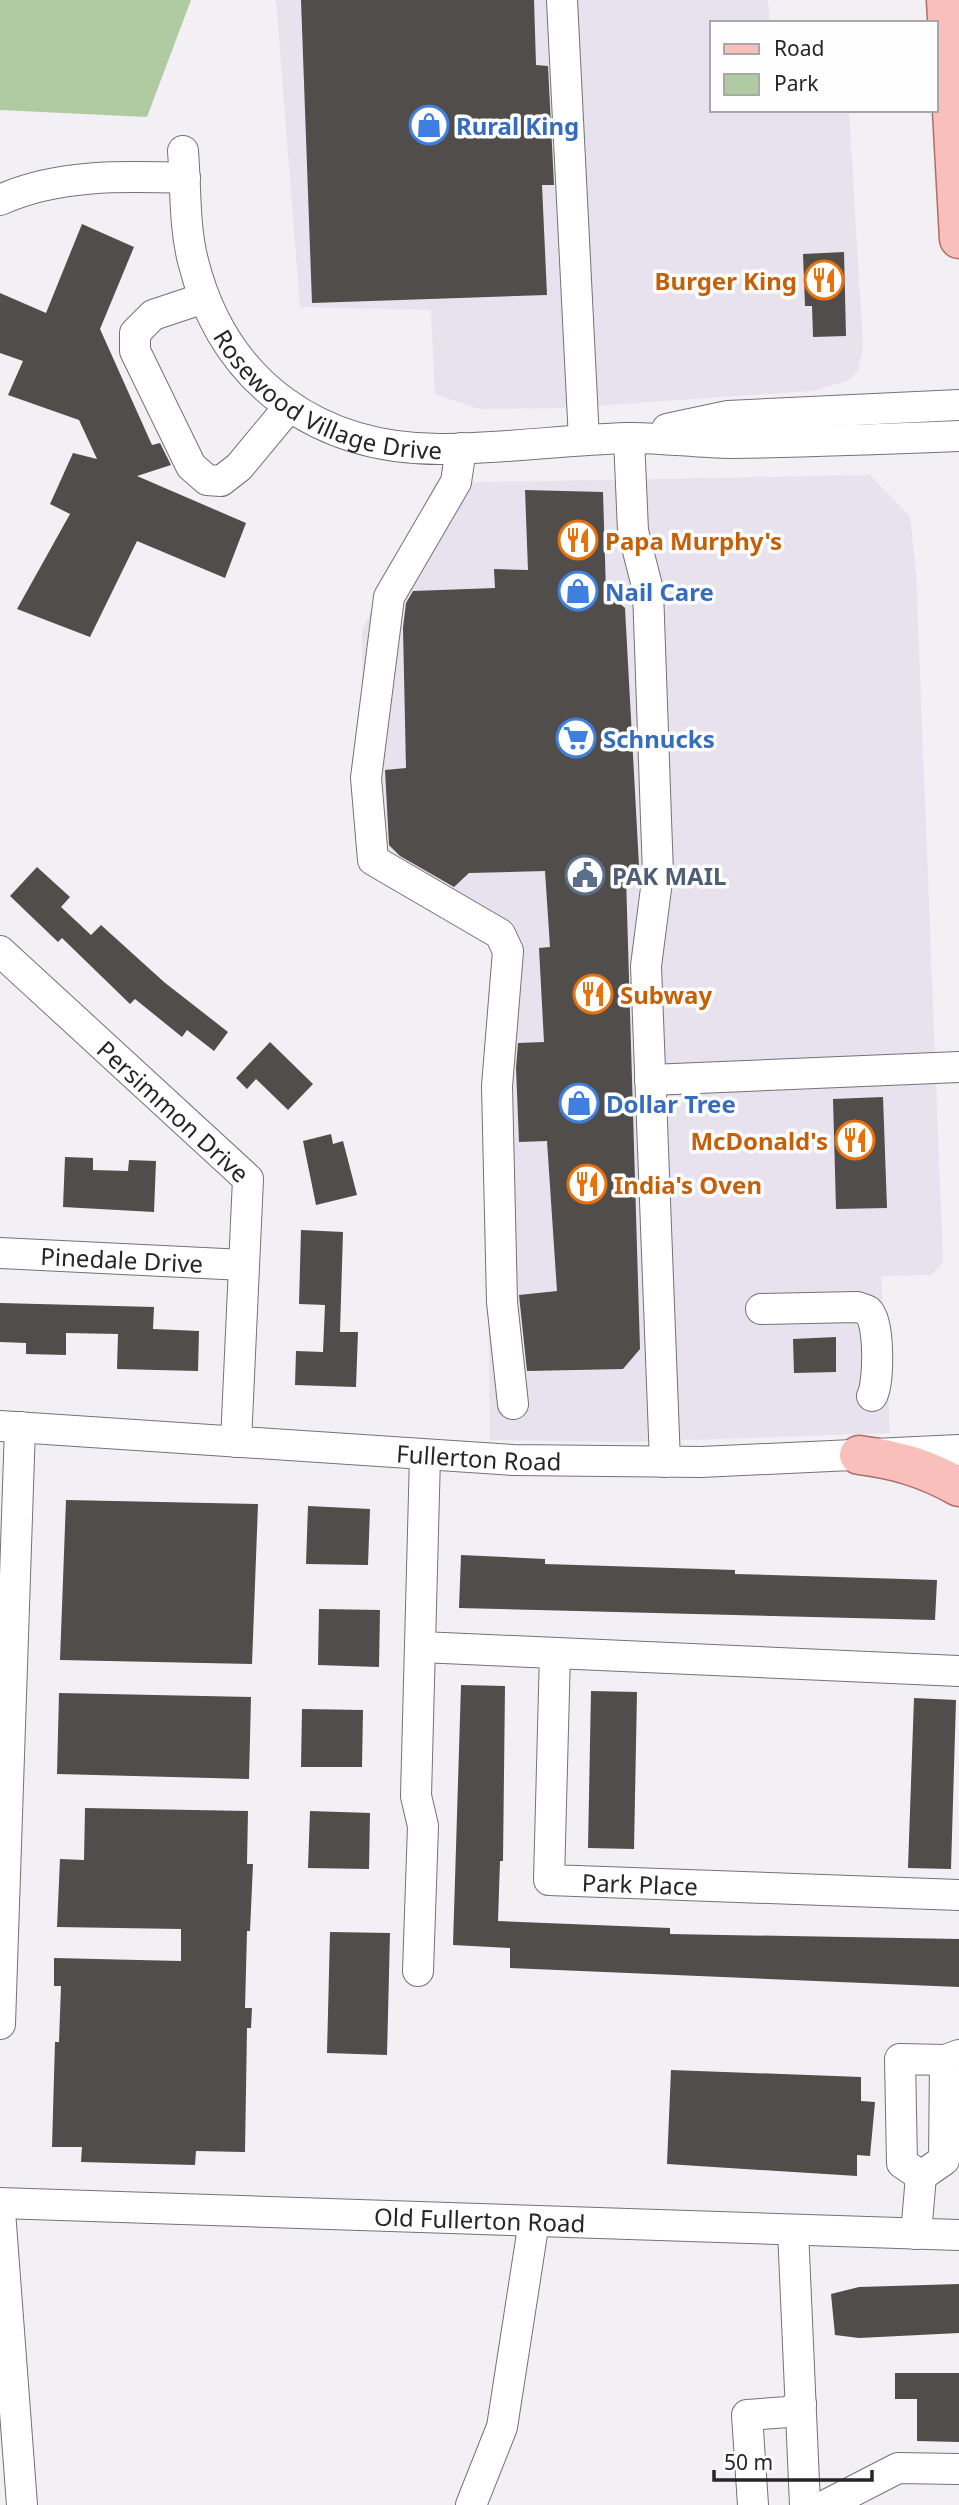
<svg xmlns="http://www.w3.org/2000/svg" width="959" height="2505" font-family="'Noto Sans',sans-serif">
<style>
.built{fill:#e7e2ed}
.green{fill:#b0caa2}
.building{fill:#504d4b}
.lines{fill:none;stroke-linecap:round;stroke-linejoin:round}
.minor-casing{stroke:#737275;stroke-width:32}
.major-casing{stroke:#ad6e69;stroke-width:41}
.minor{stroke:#fff;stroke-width:30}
.major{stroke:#f9bfbb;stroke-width:38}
.labels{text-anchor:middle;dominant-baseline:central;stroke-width:7;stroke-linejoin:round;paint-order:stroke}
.shop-label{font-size:24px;font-weight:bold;fill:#366cbe;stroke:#fefeff;text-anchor:start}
.food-label{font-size:24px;font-weight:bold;fill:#c56008;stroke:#fefeff;text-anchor:start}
.street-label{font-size:24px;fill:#262627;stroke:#fefeff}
.service-label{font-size:24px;font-weight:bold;fill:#4e5e75;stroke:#fefeff;text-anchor:start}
</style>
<rect width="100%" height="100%" fill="#f2f0f4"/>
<path class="built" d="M276,0H768L770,23H712V110H849L863,347L858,371L847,381L812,391L562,408L479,409L435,394L431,310L300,307Z
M870,475L910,516L916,573L943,1262L932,1275L881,1276L890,1433L631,1442L490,1440L485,1078L492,949L481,936L363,853L362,630L435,483Z"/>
<path class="green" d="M0,0H191L147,117L0,110Z"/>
<path class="building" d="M301,0H534L536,65L548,66L554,185H542L547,295L312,303Z
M82,224L134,247L100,329L152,445L160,443L171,465L137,476L246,523L225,578L137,541L90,637L17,609L70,514L50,504L73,453L97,459L79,420L8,395L23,361L0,353V293L46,313Z
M844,252L846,336L813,337L812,306H805L803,254Z
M525,490L603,492L606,592L625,608L639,866L626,877L640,1349L623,1369L527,1371L519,1295L557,1291L547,1141L519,1142L516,1068L518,1043L544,1042L539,948L550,947L545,871L469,873L454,887L400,856L389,845L385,770L406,768L403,628L406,603L413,591L495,588L494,569L528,570Z
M37,867L70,897L61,907L91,935L101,925L164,982L228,1032L214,1051L187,1030L182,1037L135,999L130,1004L62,938L58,942L10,896Z
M270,1042L313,1084L288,1110L256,1079L247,1089L236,1078Z
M883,1097L887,1208L836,1209L833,1099Z
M331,1134L333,1144L343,1141L357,1195L316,1205L303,1141Z
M65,1157L93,1158V1170L128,1171L129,1160L156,1161L154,1212L63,1207Z
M301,1230L343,1232L340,1332H358L356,1387L295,1385L296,1351L323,1352L325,1305L299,1304Z
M0,1303L154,1307L153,1329L199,1331L198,1371L117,1369L118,1334L66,1333V1355L26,1354V1343L0,1342Z
M836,1337V1372L794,1373L793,1339Z
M66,1500L258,1504L252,1664L60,1660Z
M308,1506L370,1509L368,1565L306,1564Z
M461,1555L545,1559V1564L735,1570V1574L937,1580L935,1620L459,1608Z
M319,1609L380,1610L379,1667L318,1665Z
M461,1685L505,1686L503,1861H500L498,1921L670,1928V1934L959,1939V1987L510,1968V1948L453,1945Z
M591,1691L637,1692L634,1849L588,1848Z
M59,1693L251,1697L249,1779L57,1774Z
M914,1698L956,1700L951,1869L908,1868Z
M302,1709L363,1710L362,1767H301Z
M85,1808L248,1811L247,1864H253L250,1931H247L245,2008H252L251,2028H247L245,2152L196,2151L195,2165L81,2162L82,2147H52L55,2042H59L61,1986H54V1958L181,1961V1929L57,1927L60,1859L84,1860Z
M310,1811L370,1813L369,1869L308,1868Z
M330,1932L390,1933L387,2055L327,2053Z
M671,2070L861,2077V2101L875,2102L870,2156L857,2155V2176L667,2164Z
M959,2284V2333L859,2338L835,2335L831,2294L859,2287Z
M895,2373H959V2442L917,2441V2399H895Z"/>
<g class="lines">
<defs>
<g id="minor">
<path d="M562,0L584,440"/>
<path id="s1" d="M183,151C186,187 184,226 193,261C224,385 321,451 446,449C506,448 566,440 626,438C661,437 696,443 732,443C807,442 883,439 959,436"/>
<path d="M0,200C57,174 124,176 185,178"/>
<path d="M204,298L153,315L135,333V351L191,466L207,480L221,481L239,467L288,408"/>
<path d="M667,429L728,416L959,405"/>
<path d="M629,438L633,531L648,590L656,819L658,873L646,966L665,1462"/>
<path d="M461,448L456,482L389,597L366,778L373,860L500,934L508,951L497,1086L502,1302L513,1404"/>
<path id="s2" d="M0,951L248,1179L236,1442"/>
<path d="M650,1080L959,1067"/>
<path id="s3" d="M0,1253L244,1265"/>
<path d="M761,1309L857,1307C860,1308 865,1309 868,1311C880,1321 879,1383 872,1396"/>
<path id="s4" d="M0,1426L513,1460L701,1462L959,1450"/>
<path d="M421,1647L959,1671"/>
<path id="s5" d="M555,1653L549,1880L959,1895"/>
<path d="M418,1971L423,1826L416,1796L425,1456"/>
<path d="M0,2024L20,1427"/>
<path d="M921,2176L902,2163L900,2059L945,2060"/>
<path id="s6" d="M0,2203L959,2235"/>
<path d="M0,2211L22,2505"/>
<path d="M793,2230L805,2505"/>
<path d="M916,2234L921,2176L944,2160L945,2060L959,2055"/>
<path d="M471,2505L502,2427L534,2221"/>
<path d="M753,2505L747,2415L788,2412L801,2404"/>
<path d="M826,2505L898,2468L959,2469"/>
</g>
<path id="major" d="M946,0L959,239
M859,1455C897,1460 925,1468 959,1487"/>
</defs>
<use href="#minor" class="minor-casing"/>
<use href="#major" class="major-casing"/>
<use href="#minor" class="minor"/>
<use href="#major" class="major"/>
</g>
<defs>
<symbol id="shop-ring" viewBox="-11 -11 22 22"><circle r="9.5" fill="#fefeff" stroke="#3f7fe0" stroke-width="1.5"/><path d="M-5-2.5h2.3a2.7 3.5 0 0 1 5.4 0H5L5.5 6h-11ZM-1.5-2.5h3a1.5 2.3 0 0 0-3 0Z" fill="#3f7fe0"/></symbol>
<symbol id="restaurant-ring" viewBox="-11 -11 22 22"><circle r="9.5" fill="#fefeff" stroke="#e8710a" stroke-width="1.5"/><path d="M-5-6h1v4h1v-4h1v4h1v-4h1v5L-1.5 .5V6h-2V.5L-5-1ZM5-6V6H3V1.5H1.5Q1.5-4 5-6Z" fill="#e8710a"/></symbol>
<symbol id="supermarket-ring" viewBox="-11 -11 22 22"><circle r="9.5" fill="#fefeff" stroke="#3f7fe0" stroke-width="1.5"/><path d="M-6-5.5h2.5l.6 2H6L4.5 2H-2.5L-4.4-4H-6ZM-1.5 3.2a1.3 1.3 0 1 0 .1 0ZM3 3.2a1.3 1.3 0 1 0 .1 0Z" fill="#3f7fe0"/></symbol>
<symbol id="civic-ring" viewBox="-11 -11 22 22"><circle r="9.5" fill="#fefeff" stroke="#5c6f8a" stroke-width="1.5"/><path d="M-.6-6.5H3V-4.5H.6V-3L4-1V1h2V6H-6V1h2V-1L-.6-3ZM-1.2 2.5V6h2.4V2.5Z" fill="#5c6f8a"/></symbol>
</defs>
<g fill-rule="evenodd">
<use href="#shop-ring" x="407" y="103" width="44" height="44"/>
<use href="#restaurant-ring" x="802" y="258" width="44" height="44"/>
<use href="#restaurant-ring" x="556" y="518" width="44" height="44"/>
<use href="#shop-ring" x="556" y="569" width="44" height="44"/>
<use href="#supermarket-ring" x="554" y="716" width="44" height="44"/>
<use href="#civic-ring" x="563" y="853" width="44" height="44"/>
<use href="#restaurant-ring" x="571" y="972" width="44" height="44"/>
<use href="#shop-ring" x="557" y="1081" width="44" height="44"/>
<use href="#restaurant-ring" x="833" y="1118" width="44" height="44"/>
<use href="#restaurant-ring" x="565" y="1162" width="44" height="44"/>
</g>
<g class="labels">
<g class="shop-label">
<text x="456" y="125">Rural King</text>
<text x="605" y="591">Nail Care</text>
<text x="603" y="738">Schnucks</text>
<text x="606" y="1103">Dollar Tree</text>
</g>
<g class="food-label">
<text x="797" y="280" text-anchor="end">Burger King</text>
<text x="605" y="540">Papa Murphy's</text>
<text x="620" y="994">Subway</text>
<text x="828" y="1140" text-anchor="end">McDonald's</text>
<text x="614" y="1184">India's Oven</text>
</g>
<g class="street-label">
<text stroke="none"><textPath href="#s1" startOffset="318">Rosewood Village Drive</textPath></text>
<text stroke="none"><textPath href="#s2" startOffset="236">Persimmon Drive</textPath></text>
<text stroke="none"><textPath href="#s3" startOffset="122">Pinedale Drive</textPath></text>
<text stroke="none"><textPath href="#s4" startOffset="480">Fullerton Road</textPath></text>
<text stroke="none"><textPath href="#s5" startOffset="318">Park Place</textPath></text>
<text stroke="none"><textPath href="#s6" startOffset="480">Old Fullerton Road</textPath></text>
</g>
<g class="service-label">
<text x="612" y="875">PAK MAIL</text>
</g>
</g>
<rect x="710" y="21" width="228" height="91" fill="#fefeff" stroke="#a8a8a9" stroke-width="2"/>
<rect x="724" y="44" width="35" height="10" fill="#f9bfbb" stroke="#a8a8a9" stroke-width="2"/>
<text x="774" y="56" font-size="21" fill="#262627">Road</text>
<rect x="724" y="74" width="35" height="21" fill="#b0caa2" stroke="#a8a8a9" stroke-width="2"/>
<text x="774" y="91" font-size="21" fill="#262627">Park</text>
<path d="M714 2470v10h158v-10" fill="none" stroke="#262627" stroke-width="3.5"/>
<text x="724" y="2470" font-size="21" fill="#262627" stroke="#fefeff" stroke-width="5" paint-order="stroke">50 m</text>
</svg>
